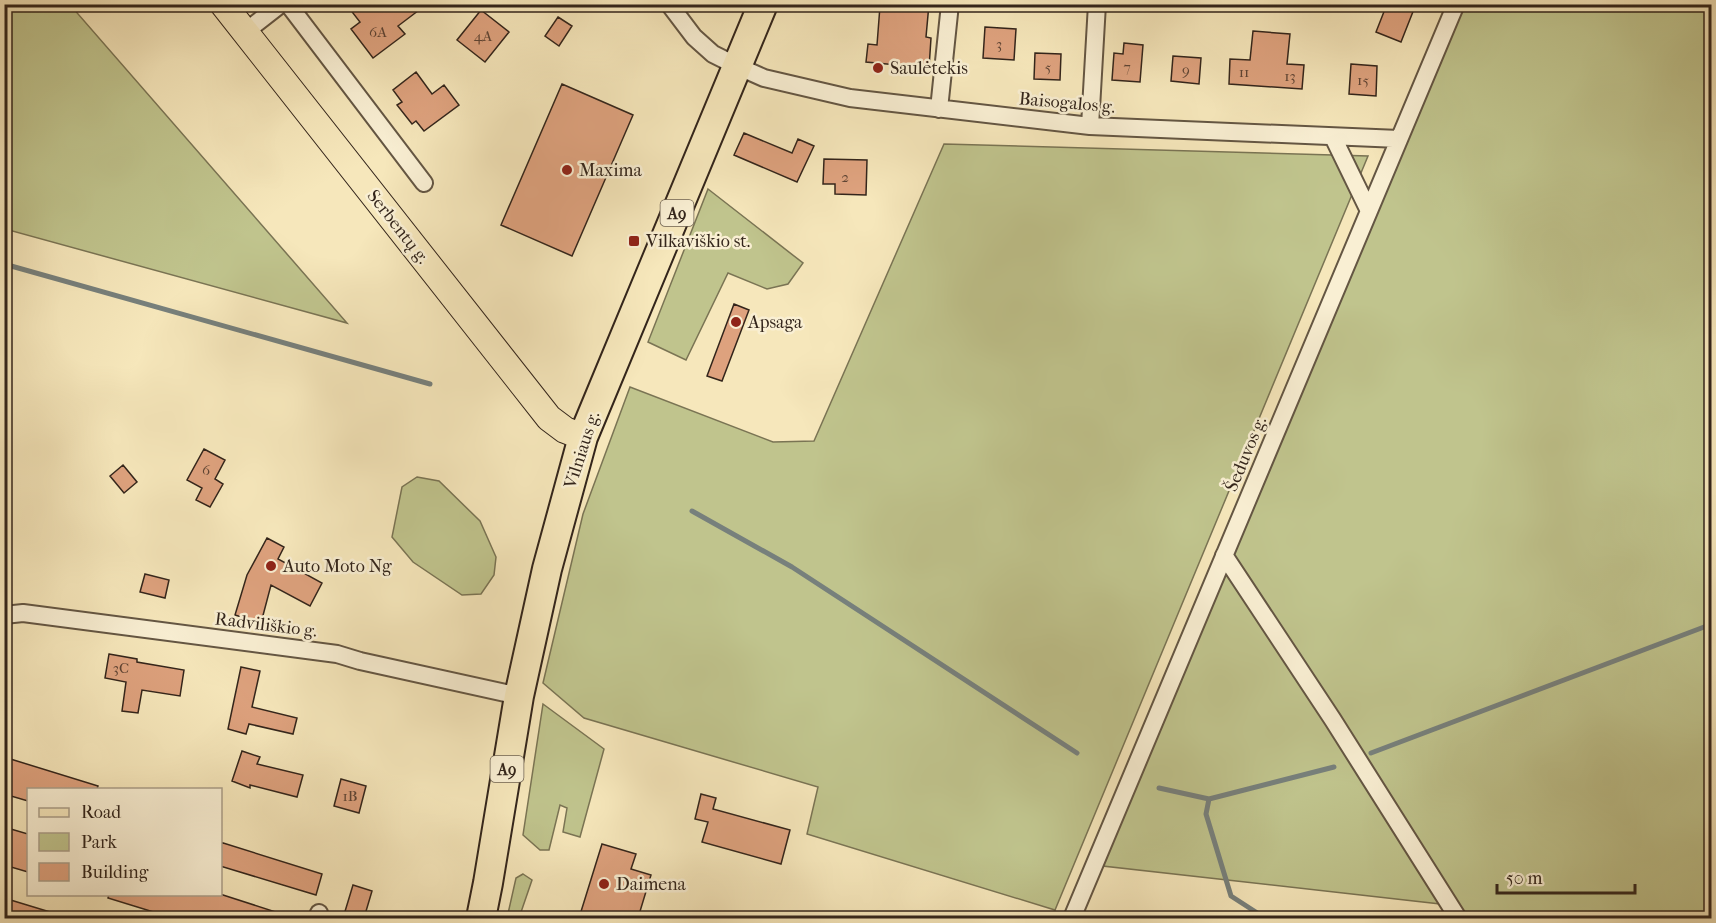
<svg xmlns="http://www.w3.org/2000/svg" width="1716" height="923" font-family="'IM FELL French Canon',serif">
<style>
.green{fill:#c0c48d;stroke:#7a7454;stroke-width:1.5}
.lines{fill:none;stroke-linecap:round;stroke-linejoin:round}
.stream{stroke:#77807c;stroke-width:5}
.building{fill:#dea27e;stroke:#33251b;stroke-width:1.5}
.street-casing{stroke:#645643;stroke-width:20}
.primary-casing{stroke:#33251b;stroke-width:28}
.highway-casing{stroke:#33251b;stroke-width:32}
.street{stroke:#f9efd3;stroke-width:16}
.primary{stroke:#f6e7bb;stroke-width:26}
.highway{stroke:#f6e7bb;stroke-width:28}
.poi-dot{fill:#8f2418;stroke:#f9efd3;stroke-width:2}
.labels{text-anchor:middle;dominant-baseline:central;stroke-width:5;stroke-linejoin:round;paint-order:stroke}
.number-label{font-size:15px;fill:#5e4434}
.shield{fill:#f9efd3;stroke:#6e6252;stroke-width:1.5}
.shield-label{font-size:16px;font-weight:bold;fill:#33251b}
.poi-label{font-size:18px;fill:#33251b;stroke:#f9efd3;text-anchor:start}
.street-label{font-size:18px;fill:#33251b;stroke:#f9efd3}
</style>
<rect width="100%" height="100%" fill="#f6e7bb"/>
<filter id="stains"><feTurbulence type="fractalNoise" baseFrequency=".00333" numOctaves="4"/><feColorMatrix values="0 0 0 0 .2 0 0 0 0 .09 0 0 0 0 .02 0 0 0 .5 -.17"/></filter>
<radialGradient id="worn" r=".72"><stop offset=".6" stop-color="#630" stop-opacity="0"/><stop offset="1" stop-color="#630" stop-opacity=".3"/></radialGradient>
<path class="green" d="M68,5L72,7L347,323L5,229V5Z
M1456,5H1711V918H1459L1449,905L1094,865Z
M944,144L1368,156L1055,910L807,834L818,787L584,718L543,683L583,514L630,387L773,442L814,441Z
M708,189L803,263L788,284L767,289L728,273L686,360L648,342Z
M417,477L439,481L480,521L496,557L494,575L481,594L462,595L413,562L392,537L402,487Z
M543,704L604,749L580,837L563,832L567,808L560,805L549,850H540L523,835Z
M523,874L532,880L519,918H507L516,878Z"/>
<g class="lines">
<path class="stream" d="M4,264L430,384
M692,511L792,567L1077,753
M1371,753L1712,624
M1159,788L1209,799L1334,767
M1209,799L1206,814L1231,896L1265,918"/>
</g>
<path class="building" d="M346,4H427L398,26L405,34L373,58L351,29L360,22Z
M893,4H929L926,37L931,38L929,68L866,62L868,44L877,45L880,6L892,7Z
M1387,4H1416L1401,42L1376,32Z
M481,10L509,32L485,62L457,40Z
M558,17L572,26L559,46L545,36Z
M985,27L1016,29L1014,60L983,58Z
M1253,31L1290,34L1287,64L1304,65L1302,89L1229,84L1230,59L1250,60Z
M1124,43L1143,45L1140,82L1112,80L1114,53L1123,54Z
M1035,53L1061,54L1060,80L1034,79Z
M1173,56L1201,58L1199,84L1171,81Z
M1351,64L1377,66L1376,96L1349,94Z
M416,72L432,94L444,85L459,105L424,131L416,121L412,124L397,105L402,102L393,90Z
M562,84L633,115L572,256L501,225Z
M744,133L792,153L798,139L814,146L797,182L734,155Z
M824,159L867,160L866,195L835,194V184H823Z
M734,304L749,310L722,381L707,376Z
M204,449L225,460L215,479L223,484L210,507L196,500L202,488L187,480Z
M123,465L137,482L124,493L110,476Z
M267,538L284,547L278,559L322,583L310,606L271,585L261,623L235,615L247,575Z
M145,574L169,580L165,598L140,592Z
M109,654L137,659V662L184,670L180,696L142,690L138,713L122,711L126,682L105,678Z
M241,667L260,671L252,707L297,718L293,734L249,724L246,734L228,729Z
M242,751L260,757L257,764L303,775L297,797L250,785V788L232,781Z
M4,757L98,786L97,789H28V801L4,794Z
M341,779L366,786L359,813L334,806Z
M701,794L716,798L713,809L790,830L781,864L702,842L708,822L695,819Z
M4,827L28,834V872L4,865Z
M220,842L322,874L316,895L220,866Z
M602,844L636,854L631,869L651,875L638,918H579Z
M353,885L372,891L364,918H343Z
M109,894H220L285,915V918H173L108,898Z
M4,898L60,915L59,918H4Z"/>
<g class="lines">
<defs>
<path id="street" d="M288,4L424,183
M669,4L694,37L713,54L737,66L764,78L850,98L1090,126L1399,139
M245,32L281,4
M939,109L950,4
M1090,126L1097,4
M1333,137L1369,211
M1224,555L1333,720L1458,918
M4,615L23,613L337,654L360,661L519,696
M317,918L319,913
M1072,918L1456,4"/>
<path id="primary" d="M223,4L549,418L565,430L583,437"/>
<path id="highway" d="M481,918L488,883L519,696L547,569L583,437L763,4"/>
</defs>
<use href="#street" class="street-casing"/>
<use href="#primary" class="primary-casing"/>
<use href="#highway" class="highway-casing"/>
<use href="#street" class="street"/>
<use href="#primary" class="primary"/>
<use href="#highway" class="highway"/>
</g>
<g class="poi-dot">
<circle cx="878" cy="68" r="6"/>
<circle cx="567" cy="170" r="6"/>
<rect x="628" y="235" width="12" height="12" rx="3"/>
<circle cx="736" cy="322" r="6"/>
<circle cx="271" cy="566" r="6"/>
<circle cx="604" cy="884" r="6"/>
</g>
<g class="labels">
<g class="number-label">
<text x="378" y="32">6A</text>
<text x="483" y="36">4A</text>
<text x="999" y="44">3</text>
<text x="1048" y="67">5</text>
<text x="1127" y="67">7</text>
<text x="1186" y="70">9</text>
<text x="1244" y="72">11</text>
<text x="1290" y="76">13</text>
<text x="1363" y="80">15</text>
<text x="845" y="177">2</text>
<text x="206" y="470">6</text>
<text x="121" y="668">3C</text>
<text x="350" y="796">1B</text>
</g>
<g class="shield">
<rect x="660.5" y="200" width="33" height="26" rx="4.5"/>
<rect x="490.5" y="756" width="33" height="26" rx="4.5"/>
</g>
<g class="shield-label">
<text x="677" y="213">A9</text>
<text x="507" y="769">A9</text>
</g>
<g class="poi-label">
<text x="890" y="68">Saulėtekis</text>
<text x="579" y="170">Maxima</text>
<text x="646" y="241">Vilkaviškio st.</text>
<text x="748" y="322">Apsaga</text>
<text x="283" y="566">Auto Moto Ng</text>
<text x="616" y="884">Daimena</text>
</g>
<g class="street-label">
<text transform="translate(1067 103) rotate(5)">Baisogalos g.</text>
<text transform="translate(398 227) rotate(52)">Serbentų g.</text>
<text transform="translate(582 450) rotate(-72)">Vilniaus g.</text>
<text transform="translate(1246 454) rotate(-67)">Šeduvos g.</text>
<text transform="translate(266 625) rotate(7)">Radviliškio g.</text>
</g>
</g>
<rect width="1716" height="923" fill="none" stroke="#f6e7bb" stroke-width="24"/>
<rect x="6" y="6" width="1704" height="911" fill="none" stroke="#33251b" stroke-width="3"/>
<rect x="12" y="12" width="1692" height="899" fill="none" stroke="#33251b" stroke-width="1.5"/>
<rect x="27" y="788" width="195" height="108" fill="#f9efd3" stroke="#aa9e89" stroke-width="1.5"/>
<rect x="39" y="808" width="30" height="9" fill="#f6e7bb" stroke="#aa9e89" stroke-width="1.5"/>
<text x="81" y="818" font-size="18" fill="#33251b">Road</text>
<rect x="39" y="833" width="30" height="18" fill="#c0c48d" stroke="#aa9e89" stroke-width="1.5"/>
<text x="81" y="848" font-size="18" fill="#33251b">Park</text>
<rect x="39" y="863" width="30" height="18" fill="#dea27e" stroke="#aa9e89" stroke-width="1.5"/>
<text x="81" y="878" font-size="18" fill="#33251b">Building</text>
<path d="M1497 884v9h138v-9" fill="none" stroke="#33251b" stroke-width="3"/>
<text x="1506" y="884" font-size="18" fill="#33251b" stroke="#f9efd3" stroke-width="4.5" paint-order="stroke">50 m</text>
<rect width="100%" height="100%" filter="url(#stains)"/>
<rect width="100%" height="100%" fill="url(#worn)"/>
</svg>
